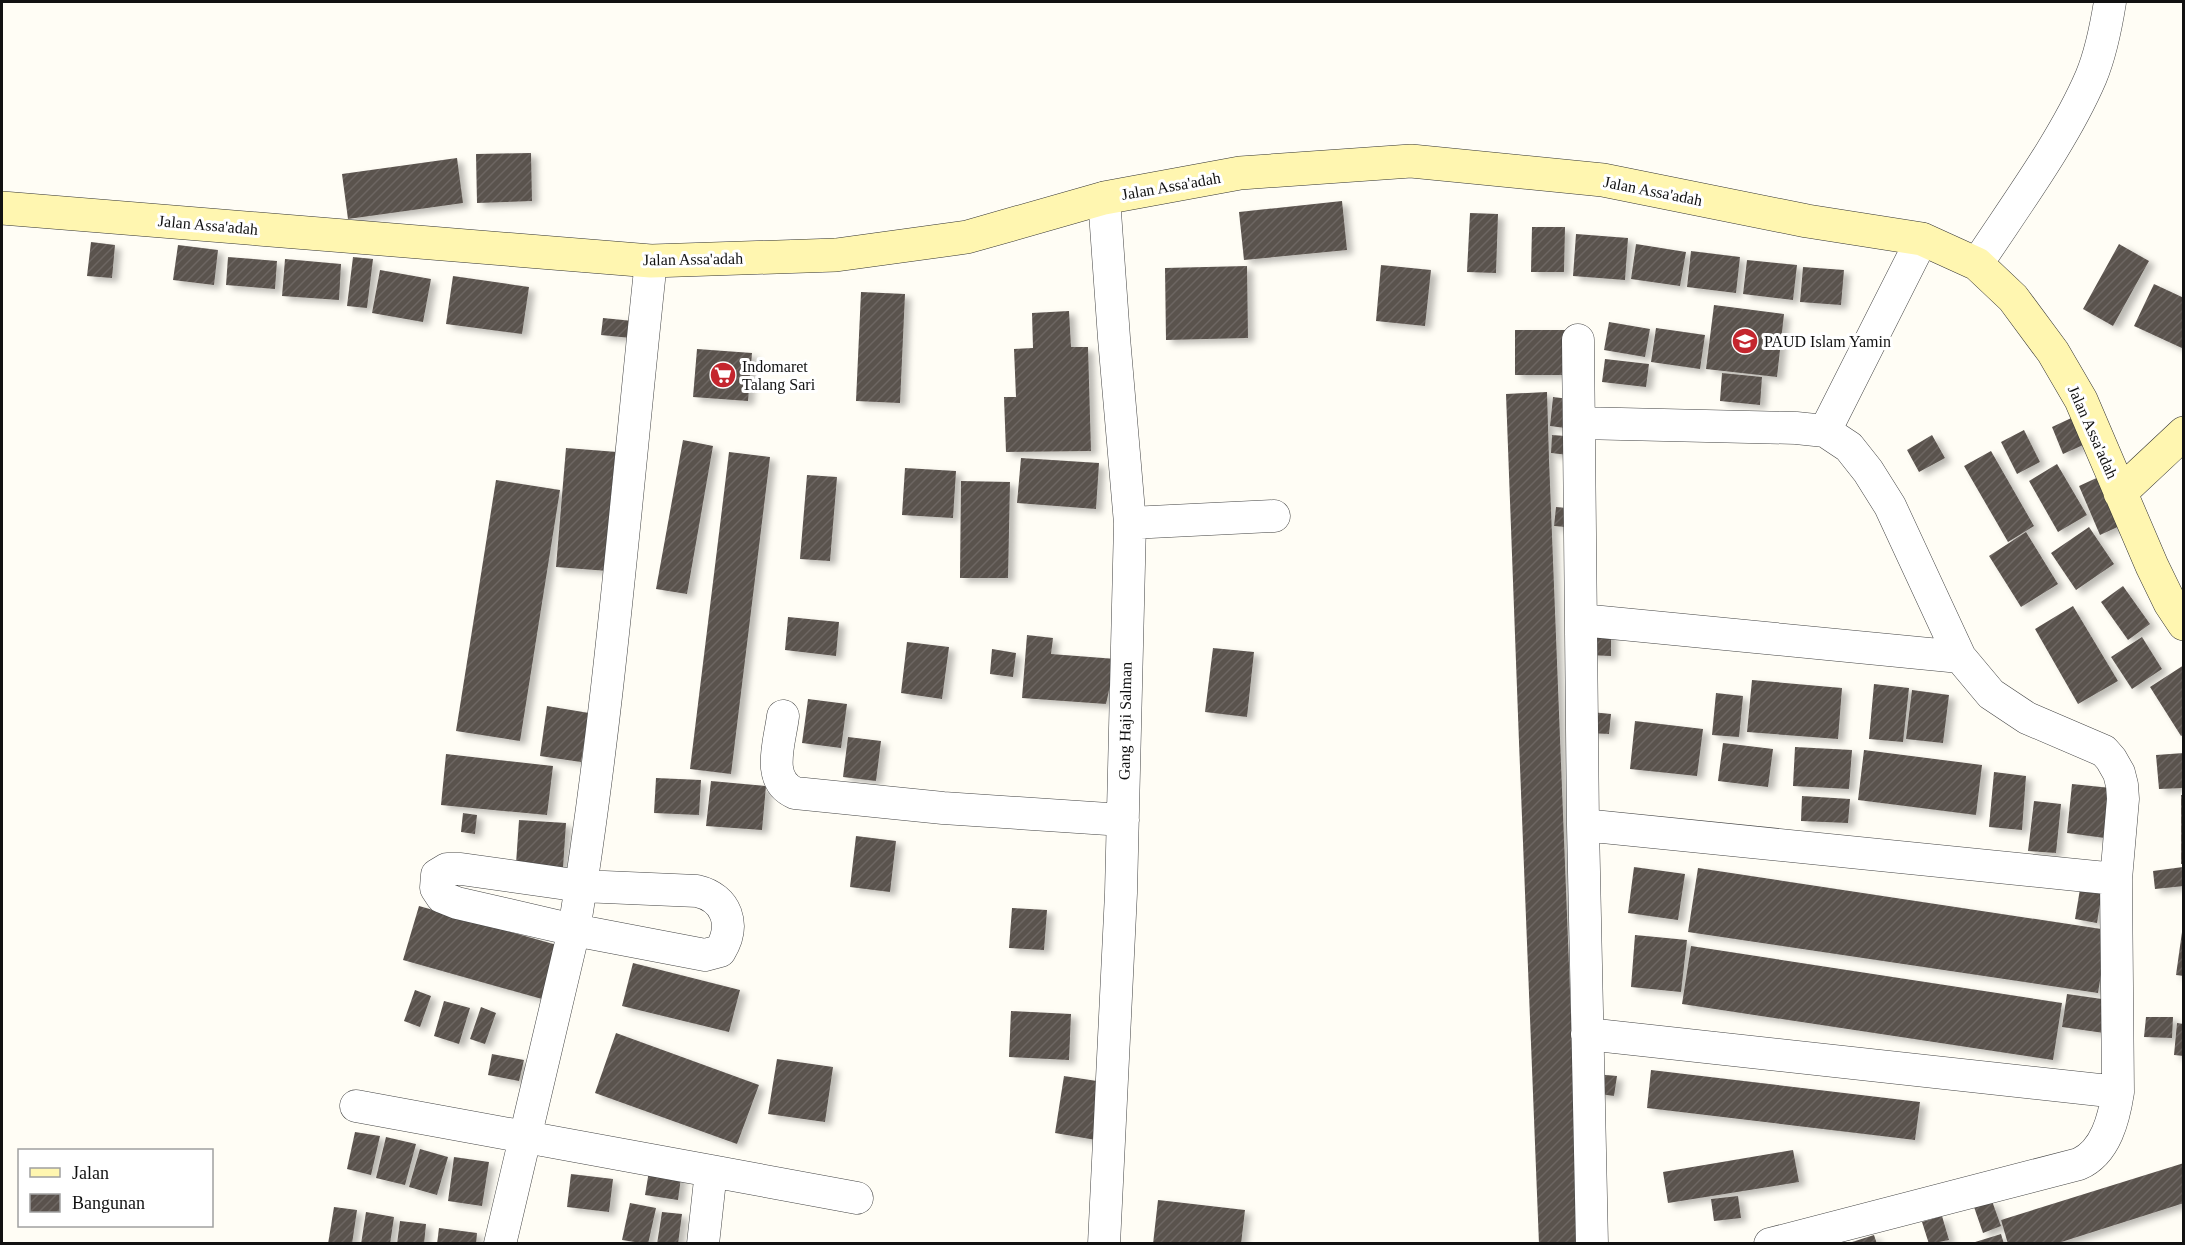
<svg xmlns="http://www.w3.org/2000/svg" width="2185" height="1245" font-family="Georgia,serif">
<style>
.building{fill:url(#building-hatch);filter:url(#shadow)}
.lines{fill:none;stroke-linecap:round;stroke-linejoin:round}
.street-casing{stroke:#444;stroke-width:33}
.secondary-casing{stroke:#333;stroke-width:34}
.street{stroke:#fff;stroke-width:32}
.secondary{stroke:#fff6b0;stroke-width:33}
.labels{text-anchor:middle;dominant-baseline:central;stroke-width:6;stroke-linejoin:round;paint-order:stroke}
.street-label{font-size:16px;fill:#111;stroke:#fff}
.poi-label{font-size:16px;fill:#111;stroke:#fff;text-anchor:start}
</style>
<defs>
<pattern id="building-hatch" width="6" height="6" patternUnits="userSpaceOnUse" patternTransform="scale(1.5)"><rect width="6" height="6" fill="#5a524d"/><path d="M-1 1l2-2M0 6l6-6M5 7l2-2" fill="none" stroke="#6d6662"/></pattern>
<filter id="shadow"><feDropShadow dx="6" dy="4" stdDeviation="3" flood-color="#0004"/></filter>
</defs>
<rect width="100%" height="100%" fill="#fffdf5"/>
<path class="building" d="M531,153L532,201L477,203L476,154Z
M457,158L463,203L348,219L342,174Z
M1342,201L1347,250L1244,260L1239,212Z
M1470,213L1498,214L1496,273L1467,272Z
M1532,227H1565L1564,272H1531Z
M1576,234L1628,238L1625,280L1573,276Z
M91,242L115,245L112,278L87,276Z
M1636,244L1686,252L1680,286L1631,279Z
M2119,244L2149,261L2113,326L2083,309Z
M178,245L218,250L214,285L173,280Z
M1691,251L1740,257L1736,293L1687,287Z
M228,257L277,261L275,289L226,285Z
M353,257L373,259L367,308L347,306Z
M285,259L341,264L339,300L282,296Z
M1747,260L1797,265L1793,300L1743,294Z
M1381,265L1431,270L1425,326L1376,321Z
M1247,266L1248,338L1166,340L1165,268Z
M1803,267L1844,270L1841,305L1800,302Z
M380,270L431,279L423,322L372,313Z
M453,276L529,287L522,334L446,324Z
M2154,284L2184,298V349L2134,326Z
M861,292L905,294L900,403L856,401Z
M1714,305L1784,314L1777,377L1706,369Z
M1069,311L1071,347H1088L1091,451L1006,452L1004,397H1016L1014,349L1033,348L1032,313Z
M603,318L633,321L631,338L601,335Z
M1609,322L1650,329L1645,357L1604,350Z
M1656,328L1705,335L1700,369L1651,362Z
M1515,330H1571L1570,375H1515Z
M697,349L752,353L748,401L693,397Z
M1605,359L1649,364L1646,387L1602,382Z
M1722,373L1762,377L1760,405L1720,401Z
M1547,392L1549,459L1580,1244H1539L1519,742L1506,394Z
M1553,397L1577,400L1573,429L1550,426Z
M2080,414L2092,441L2063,454L2052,427Z
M2024,430L2040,462L2017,474L2001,442Z
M1552,435L1579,437L1577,456L1551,453Z
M1932,435L1945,458L1919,472L1907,450Z
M683,440L713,446L687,594L656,589Z
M566,448L617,452L608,571L556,567Z
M1991,451L2034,526L2008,542L1964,466Z
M729,452L770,457L731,774L690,769Z
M1021,458L1099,463L1096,509L1017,503Z
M2057,464L2087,515L2058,532L2029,481Z
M905,468L956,471L953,518L902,515Z
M807,475L837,477L830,561L800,559Z
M2103,475L2124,524L2100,535L2079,486Z
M496,480L560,490L520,741L456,731Z
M961,481L1010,482L1008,578H960Z
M1556,507L1578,509L1577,528L1554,526Z
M2089,527L2114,564L2076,590L2051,553Z
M2026,532L2058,584L2021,607L1989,556Z
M2123,586L2150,624L2128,640L2101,602Z
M2073,606L2118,681L2078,704L2035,629Z
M788,617L839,622L836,656L785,650Z
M1587,630H1611V656L1587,655Z
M1027,635L1053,638L1051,654L1116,659L1106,704L1022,698Z
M2142,637L2162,669L2132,689L2111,657Z
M907,642L949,647L942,699L901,693Z
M1213,648L1254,652L1247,717L1205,712Z
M992,649L1016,653L1013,677L990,674Z
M2184,665V734L2181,736L2150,687Z
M1752,680L1842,688L1838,739L1747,732Z
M1874,684L1909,688L1903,742L1869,739Z
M1912,690L1949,695L1943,743L1906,739Z
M1716,693L1743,696L1739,737L1712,735Z
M808,699L847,704L841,748L802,743Z
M547,706L589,713L581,762L540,756Z
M1591,712L1611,714L1609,734L1589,733Z
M1635,721L1703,729L1697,776L1630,769Z
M848,737L881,741L876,781L843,777Z
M1723,743L1773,749L1768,787L1718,781Z
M1795,747L1852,750L1849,789L1793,786Z
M1864,750L1982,765L1976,815L1858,800Z
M2184,753V788L2159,789L2156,755Z
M446,754L553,766L547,815L441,805Z
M1994,772L2026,776L2022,830L1989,827Z
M656,778L701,780L699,815L654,813Z
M711,781L766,786L762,830L706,826Z
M2072,784L2111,788L2105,838L2067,833Z
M2181,795H2184V864H2181Z
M1802,796L1850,799L1848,823L1801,821Z
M2034,801L2061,804L2056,853L2028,851Z
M463,813L477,815L475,834L461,832Z
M519,820L566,823L563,868L516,864Z
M856,836L896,841L890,892L850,887Z
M1634,867L1685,874L1678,920L1628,913Z
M2183,867L2184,886L2155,889L2153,871Z
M1698,868L2108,930L2098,993L1688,932Z
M2080,889L2102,892L2097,923L2075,919Z
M419,906L557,945L542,999L403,960Z
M1012,908L1047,910L1044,950L1009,948Z
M2182,932H2184V976L2176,975Z
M1635,935L1687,940L1681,992L1631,987Z
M1691,946L2062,1003L2053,1060L1682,1004Z
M633,963L740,990L729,1032L622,1006Z
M415,990L431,996L420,1027L404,1021Z
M2067,994L2109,1000L2104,1033L2062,1027Z
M444,1001L470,1008L459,1044L434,1036Z
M481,1007L496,1013L485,1044L470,1039Z
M1011,1011L1071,1014L1069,1060L1009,1057Z
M2146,1017H2173L2172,1038L2144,1037Z
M2177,1023L2184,1024V1056L2174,1055Z
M616,1033L759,1085L737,1144L595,1093Z
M492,1054L524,1060L519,1081L488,1075Z
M777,1059L833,1067L825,1122L768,1114Z
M1651,1070L1920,1102L1915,1140L1647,1108Z
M1595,1074L1617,1076L1614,1096L1593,1093Z
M1064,1076L1110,1083L1102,1141L1055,1133Z
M355,1132L380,1136L371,1175L347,1169Z
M386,1137L416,1144L405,1185L376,1178Z
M420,1149L448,1157L437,1195L409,1187Z
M1793,1150L1799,1182L1668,1203L1663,1172Z
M454,1157L489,1162L482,1206L448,1201Z
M2184,1163V1203L2055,1244H2008L2001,1220Z
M650,1165L682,1170L678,1200L645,1195Z
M571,1174L613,1179L609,1212L567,1207Z
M1738,1196L1741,1218L1714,1221L1711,1199Z
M1158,1200L1245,1210L1241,1244H1153Z
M1992,1201L2001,1226L1983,1233L1974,1207Z
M630,1203L656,1208L648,1244L622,1240Z
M334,1207L357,1210L352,1244H328Z
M366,1212L394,1217L390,1244H361Z
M662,1212L682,1214L678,1244H657Z
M1942,1216L1949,1240L1929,1244L1922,1222Z
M400,1221L426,1224L424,1244H397Z
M439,1228L477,1233L476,1244H437Z
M2001,1234L2004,1244H1972V1243Z
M1874,1235L1877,1244H1849V1243Z"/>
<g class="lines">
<defs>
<path id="street" d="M1977,264C2015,206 2064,140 2091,77C2101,53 2106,27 2110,2
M1578,340L1583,825L1592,1244
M1579,423L1796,428L1825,431L1849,447L1868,471L1890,506L1960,657L1991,694L2027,718L2104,751L2111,759L2119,773L2122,785L2123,799L2116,879L2118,1092C2114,1118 2106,1152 2079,1164L1770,1244
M1825,431L1922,239
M1130,523L1274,516
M1581,620L1960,657
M783,716C780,742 765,780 795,793L943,808L1123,820
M1583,825L2116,879
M447,869H461L581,886L697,891C727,898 736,925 720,951L705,955L574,930L457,903L442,897L436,888L437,875Z
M1587,1034L2118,1092
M356,1106L711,1171L703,1244
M711,1171L857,1198
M500,1244L574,930C610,710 627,483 651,261
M1104,1244L1121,893L1130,523L1114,338L1104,198"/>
<path id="secondary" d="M2,208L651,261L836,255L967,237L1104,198L1240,173L1411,161L1603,180L1807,221L1922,239L1977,264L2013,298L2053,352L2081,400L2152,566L2170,603L2184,624
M2120,493L2184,433"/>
</defs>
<use href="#street" class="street-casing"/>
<use href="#secondary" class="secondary-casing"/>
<use href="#street" class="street"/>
<use href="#secondary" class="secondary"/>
</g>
<defs>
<symbol id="school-disc" viewBox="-11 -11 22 22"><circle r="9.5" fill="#c4262e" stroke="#fff"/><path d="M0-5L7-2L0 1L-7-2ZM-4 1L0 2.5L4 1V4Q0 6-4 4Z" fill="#fff"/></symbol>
<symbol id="supermarket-disc" viewBox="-11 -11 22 22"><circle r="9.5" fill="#c4262e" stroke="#fff"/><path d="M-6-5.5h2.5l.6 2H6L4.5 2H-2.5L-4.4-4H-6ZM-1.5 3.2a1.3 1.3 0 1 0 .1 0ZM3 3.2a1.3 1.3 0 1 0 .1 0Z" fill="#fff"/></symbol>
</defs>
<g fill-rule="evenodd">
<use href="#school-disc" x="1730" y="326" width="30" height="30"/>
<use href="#supermarket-disc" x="708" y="360" width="30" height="30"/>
</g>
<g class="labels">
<g class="street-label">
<text transform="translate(1171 186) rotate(-10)">Jalan Assa'adah</text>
<text transform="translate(1653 191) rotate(11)">Jalan Assa'adah</text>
<text transform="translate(208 225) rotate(5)">Jalan Assa'adah</text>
<text transform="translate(693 259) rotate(-1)">Jalan Assa'adah</text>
<text transform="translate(2093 432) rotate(66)">Jalan Assa'adah</text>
<text transform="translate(1125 721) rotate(-89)">Gang Haji Salman</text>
</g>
<g class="poi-label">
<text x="1764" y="341">PAUD Islam Yamin</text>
<text x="742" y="366">Indomaret<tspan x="742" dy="18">Talang Sari</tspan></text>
</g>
</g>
<rect width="2185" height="1245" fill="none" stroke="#111111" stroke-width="6"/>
<rect x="18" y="1149" width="195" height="78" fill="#ffffff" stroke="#a0a0a0" stroke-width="1.5"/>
<rect x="30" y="1168" width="30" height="9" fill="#fff6b0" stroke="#a0a0a0" stroke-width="1.5"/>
<text x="72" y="1179" font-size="18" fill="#111111">Jalan</text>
<rect x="30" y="1194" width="30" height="18" fill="url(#building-hatch)" stroke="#a0a0a0" stroke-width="1.5"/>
<text x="72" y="1209" font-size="18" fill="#111111">Bangunan</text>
</svg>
